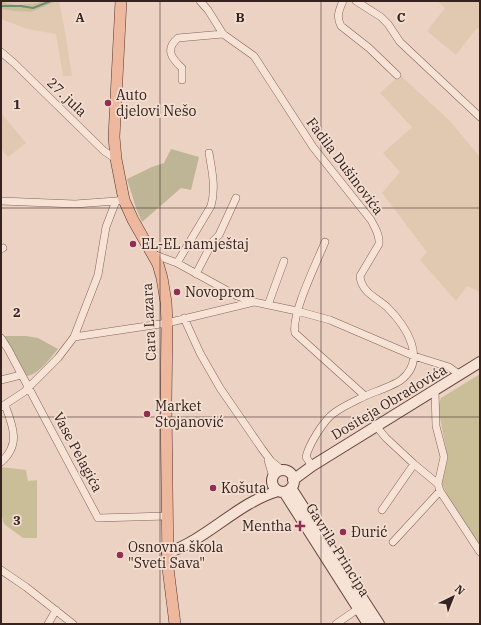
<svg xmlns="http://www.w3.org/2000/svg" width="481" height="625" font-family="'IBM Plex Serif',serif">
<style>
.farmland{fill:#e1c9b1}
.green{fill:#c9be98}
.cemetery{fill:#beb597}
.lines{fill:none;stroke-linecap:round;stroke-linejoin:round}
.stream{stroke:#6d8c79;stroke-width:2}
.street-casing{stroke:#85635b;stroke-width:8}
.secondary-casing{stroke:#67453e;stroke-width:12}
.primary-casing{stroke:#53332f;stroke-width:12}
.street{stroke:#f7e2d6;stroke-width:7}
.secondary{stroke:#f7e2d6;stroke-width:10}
.primary{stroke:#edb89d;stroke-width:11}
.grid{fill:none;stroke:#36221e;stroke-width:1;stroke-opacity:0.55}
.poi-dot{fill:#912e51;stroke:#f3dfd2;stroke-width:1.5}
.labels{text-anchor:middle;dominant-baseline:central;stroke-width:3.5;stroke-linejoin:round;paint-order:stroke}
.poi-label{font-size:14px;fill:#36221e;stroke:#f3dfd2;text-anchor:start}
.street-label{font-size:14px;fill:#36221e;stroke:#f3dfd2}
.grid-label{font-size:13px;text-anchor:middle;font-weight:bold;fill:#36221e;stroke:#f3dfd2;stroke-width:3.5;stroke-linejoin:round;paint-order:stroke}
</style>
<rect width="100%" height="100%" fill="#ecd2c3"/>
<path class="farmland" d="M4,1H43L37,3L16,5Z
M59,1L65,31L72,76H63L56,34L27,29L1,19V9L13,11L31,12Z
M437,1H480V30L477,28L456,55L427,31L445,8Z
M400,75L449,120L480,157V292L467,286L456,301L420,260L427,252L382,193L400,172L383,153L412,127L380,93Z
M1,113L26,143L8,157L1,149Z"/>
<path class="green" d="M1,1L16,5L37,3L43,1H58L31,12L13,11L1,9Z
M480,374V546L447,495L442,484L448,458L438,408L441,398Z
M1,467L26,470L28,481L37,480V538H23L4,524L1,513Z"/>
<path class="cemetery" d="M171,149L199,157L191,190L181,188L142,222L136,208L127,179L152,167L164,163Z
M3,336H26L38,338L58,349C50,358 37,377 25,376Z"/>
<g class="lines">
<path class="stream" d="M1,6H21L33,8L51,1"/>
<defs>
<path id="street" d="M200,1L208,10L223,34L254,56L313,147L371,220C375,228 380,235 379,244L360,276C361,292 377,298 387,307C406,326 428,359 401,380C393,386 374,392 365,396L295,333C291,314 317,262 325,242
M343,1C339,10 336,17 341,26L369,48L397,75
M356,1L381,17L388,24L400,42L480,117
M1,52L14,63L104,151L116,159
M182,80V68C171,58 165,49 178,38L223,34
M1,201L75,204L116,201
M1,249L3,248
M153,254L177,263L237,296L254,302L297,311L330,320L414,356L449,367L460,375
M177,263L211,206C216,188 212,171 209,153
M196,274L213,241L219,235L236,198
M268,305L284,261
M184,318L200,353L220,388L262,449L271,461L282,470
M74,337L98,275L106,227L116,201L124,200
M1,338L8,349L98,518L167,516
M1,380L21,375
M435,390L436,426L444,457L438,484L440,491L480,552
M1,407L24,392L58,358L74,337L167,323L254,302
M376,426L386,438L414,464
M268,460L273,477
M1,462C21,445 13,426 5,405
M312,466L306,457C309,444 324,420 334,413C343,406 355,401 365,396
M382,510L414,464L438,484
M393,542L440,491
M1,570L26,587L73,624
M48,624L56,610
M336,624L362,606"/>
<path id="secondary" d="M272 481a11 11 0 1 1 22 0a11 11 0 1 1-22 0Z
M293,480L312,466L480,362
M291,488L379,624
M284,492L368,624
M167,553C208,539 237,503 278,491"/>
<path id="primary" d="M121,1L114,137L116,159L124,200L133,220L158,264L162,278L166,302L167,323L166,402L168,568L175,624"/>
</defs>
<use href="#street" class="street-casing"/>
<use href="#secondary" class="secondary-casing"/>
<use href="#primary" class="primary-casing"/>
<use href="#street" class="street"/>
<use href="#secondary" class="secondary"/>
<use href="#primary" class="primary"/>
</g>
<path class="grid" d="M160,1V624M321,1V624M1,208H480M1,417H480"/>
<g class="poi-dot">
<circle cx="108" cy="103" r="4"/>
<circle cx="133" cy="244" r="4"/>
<circle cx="177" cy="292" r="4"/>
<circle cx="147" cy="414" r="4"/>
<circle cx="213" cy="488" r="4"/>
<path d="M298 520h4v4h4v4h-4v4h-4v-4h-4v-4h4z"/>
<circle cx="343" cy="532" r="4"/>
<circle cx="120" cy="555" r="4"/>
</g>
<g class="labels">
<g class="poi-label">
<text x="116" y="95">Auto<tspan x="116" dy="16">djelovi Nešo</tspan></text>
<text x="141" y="244">EL-EL namještaj</text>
<text x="185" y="292">Novoprom</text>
<text x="155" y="406">Market<tspan x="155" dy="16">Stojanović</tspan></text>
<text x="221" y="488">Košuta</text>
<text x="292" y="526" text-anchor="end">Mentha</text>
<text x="351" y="532">Đurić</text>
<text x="128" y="547">Osnovna škola<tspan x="128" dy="16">"Sveti Sava"</tspan></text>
</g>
<g class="street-label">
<text transform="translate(67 97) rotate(44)">27. jula</text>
<text transform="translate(345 166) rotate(53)">Fadila Dušinovića</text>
<text transform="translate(149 322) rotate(-93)">Cara Lazara</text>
<text transform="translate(389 402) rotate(-31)">Dositeja Obradovića</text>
<text transform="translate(78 452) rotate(62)">Vase Pelagića</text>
<text transform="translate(338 550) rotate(58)">Gavrila Principa</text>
</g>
</g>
<g class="grid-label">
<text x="80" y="22">A</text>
<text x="240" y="22">B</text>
<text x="401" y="22">C</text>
<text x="17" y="109">1</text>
<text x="17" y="317">2</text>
<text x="17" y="525">3</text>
</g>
<rect width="481" height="625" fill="none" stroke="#36221e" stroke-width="4"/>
<g transform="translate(453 597) rotate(43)" stroke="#f3dfd2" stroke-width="3" paint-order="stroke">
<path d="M0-3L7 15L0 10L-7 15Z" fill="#36221e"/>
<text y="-6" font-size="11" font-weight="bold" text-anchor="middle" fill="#36221e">N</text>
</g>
</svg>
